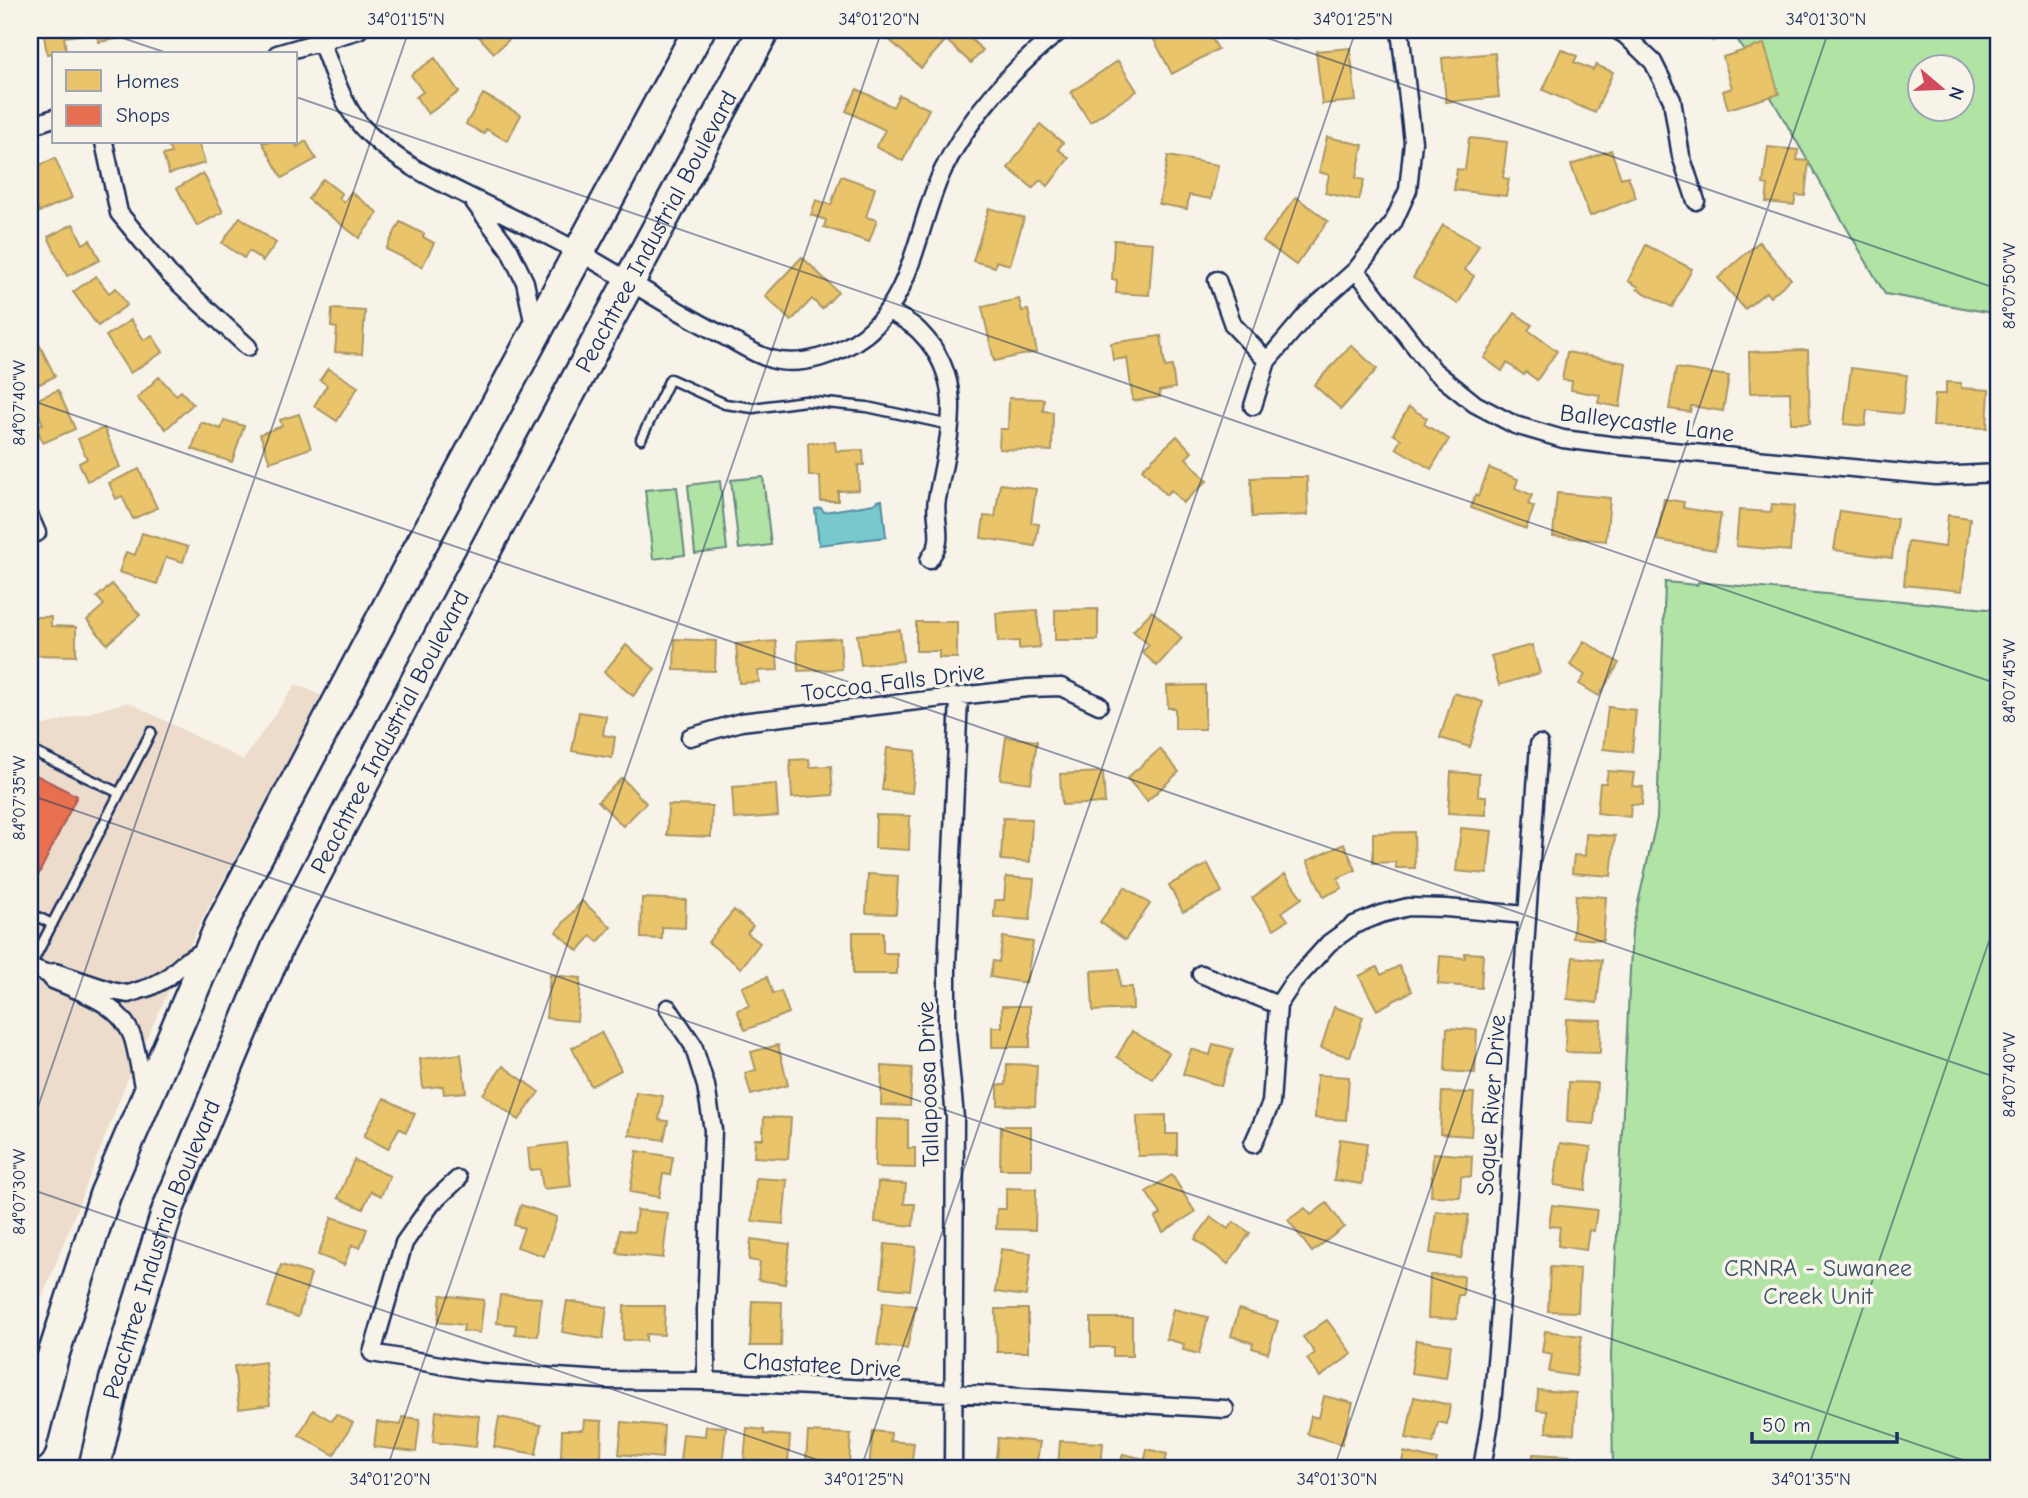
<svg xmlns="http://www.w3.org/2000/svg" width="2028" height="1498" font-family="'Comic Neue',sans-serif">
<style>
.built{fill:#eddccc}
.green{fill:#b0e3a4;stroke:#668981;stroke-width:2;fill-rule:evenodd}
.water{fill:#78c9ce;stroke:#538ba1;stroke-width:2}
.homes{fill:#e9c46a;stroke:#ab9766;stroke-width:2}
.shops{fill:#e76f51;stroke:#aa5c55;stroke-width:2}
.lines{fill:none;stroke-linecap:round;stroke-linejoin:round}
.lane-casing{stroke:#1b2f5e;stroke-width:13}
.street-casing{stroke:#1b2f5e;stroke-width:21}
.highway-casing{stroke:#1b2f5e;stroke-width:35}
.lane{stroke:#f7f3e8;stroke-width:8}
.street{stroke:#f7f3e8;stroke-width:16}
.highway{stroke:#f7f3e8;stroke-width:30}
.ticks{fill:none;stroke:#1b2f5e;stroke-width:2;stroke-opacity:0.45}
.labels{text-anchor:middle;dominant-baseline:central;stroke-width:7;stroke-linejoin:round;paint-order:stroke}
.street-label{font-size:24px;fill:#1b2f5e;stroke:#f7f3e8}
.park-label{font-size:24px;fill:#39536c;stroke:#f7f3e8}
.neatline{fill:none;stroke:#1b2f5e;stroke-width:2.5}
.ticks-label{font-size:18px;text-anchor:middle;fill:#1b2f5e}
</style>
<rect width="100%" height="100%" fill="#f7f3e8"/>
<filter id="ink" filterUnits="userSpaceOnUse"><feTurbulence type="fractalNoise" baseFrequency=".0143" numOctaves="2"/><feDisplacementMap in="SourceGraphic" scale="14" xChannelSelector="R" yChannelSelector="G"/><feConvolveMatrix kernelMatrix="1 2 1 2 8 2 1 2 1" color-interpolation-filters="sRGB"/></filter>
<g filter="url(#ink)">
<path class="built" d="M296,684L323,696L202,919L126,1083L41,1301L30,1358V729L128,702L243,760Z"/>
<path class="green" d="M1732,30H1998V314L1885,294ZM1920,66H1962V108H1920Z
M763,477L771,545L739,549L731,480Z
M720,481L727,550L695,554L688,485Z
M677,487L685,555L653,559L645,490Z
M1665,582L1697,585L1698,582L1998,610V1468H1613L1611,1354L1632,930L1657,818Z"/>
<path class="water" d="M882,500L886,537L819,545L815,509L821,508L824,512L874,504L877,501Z"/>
<path class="homes" d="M43,30H86L87,34L64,37L66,51L47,54Z
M97,30H119L121,38L99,42Z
M476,30H520L494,53L474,31Z
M890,30H961L983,50L971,63L946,40L921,68L885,36Z
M1167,30H1175L1177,34L1185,30H1207L1218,49L1172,74L1153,38Z
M1291,30H1332L1294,39Z
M1700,30H1723L1713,41Z
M1764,44L1779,94L1728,109L1723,91L1732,88L1723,57Z
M1350,48L1356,101L1322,104L1316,51Z
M1561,49L1577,56L1574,62L1593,70L1596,65L1613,72L1595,113L1543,90Z
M1495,53L1499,97L1446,102L1442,58Z
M435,58L459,92L428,114L416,97L423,92L411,75Z
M1118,61L1137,91L1090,122L1071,92Z
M857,89L893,107L899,95L929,109L903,161L876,147L885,130L846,111Z
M483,94L521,115L507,141L486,129L484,134L466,124Z
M1040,124L1063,143L1058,149L1069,158L1048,186L1040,180L1033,188L1008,168Z
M1327,137L1363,145L1356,178L1364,180L1359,200L1325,193L1329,175L1319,172Z
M1469,138L1507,142L1503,178L1509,179L1506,196L1454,190L1457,169L1465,170Z
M306,141L316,159L282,178L262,142H294L297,147Z
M167,142H198L205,163L169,174L163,155L171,153Z
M1768,147L1798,150L1797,160L1809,161L1805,196L1796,195L1794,205L1766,202L1768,185L1763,184Z
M1611,150L1621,178L1628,176L1636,198L1590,216L1571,165Z
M1168,156L1218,165L1211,199L1189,195L1187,209L1159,204Z
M55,158L72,198L39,212L30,191V170Z
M203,173L223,212L197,226L177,188Z
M841,176L875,188L866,217L877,220L869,242L824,227L826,220L811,215L816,200L831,205Z
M323,179L342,194L339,198L344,202L351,192L378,213L359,238L308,199Z
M1296,197L1328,221L1296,265L1263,241Z
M989,208L1024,218L1010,265L996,261L995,267L973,261Z
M240,217L276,243L263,261L249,251L244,258L222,243Z
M400,222L424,234L423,237L434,243L422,267L386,249Z
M73,224L83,244L90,240L100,260L67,276L48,237Z
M1443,225L1479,245L1465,270L1474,276L1458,304L1413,278Z
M1114,240L1153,243L1149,295L1116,293L1117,280L1112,279Z
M1759,242L1791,279L1770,297L1766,292L1745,309L1718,278Z
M1646,245L1692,269L1672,307L1637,289L1639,287L1628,281Z
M802,257L838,292L822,309L812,299L791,321L765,296Z
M96,276L109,293L116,288L127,305L98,326L73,292Z
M1019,299L1022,311L1028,310L1037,352L994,361L982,307Z
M332,309L365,311L362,354L335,352L337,328L331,327Z
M1515,313L1532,325L1528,330L1557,351L1537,380L1526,372L1524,375L1507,363L1502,371L1484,358Z
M131,320L144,340L152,335L163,352L130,373L106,336Z
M1161,336L1165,367L1172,366L1175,388L1159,391L1160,397L1133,401L1127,358L1113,360L1111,343Z
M36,338L55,376L30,389V341Z
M1351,345L1377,369L1341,409L1314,385Z
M1808,350L1810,423H1791L1790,392L1750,393L1749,352Z
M1567,352L1626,363L1620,407L1598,403L1600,395L1571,390L1572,381L1562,380Z
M328,368L358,387L337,421L314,406L327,385L320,380Z
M1676,368L1729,376L1723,411L1691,406L1690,412L1669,409Z
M1851,368L1907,375L1902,414L1867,410L1865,426L1844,424Z
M159,377L176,395L181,391L193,404L166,429L137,398Z
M1946,382L1961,383V388L1989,390L1987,428L1933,426L1935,394H1946Z
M58,390L75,429L43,443L36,427L43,424L33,401Z
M1009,398L1044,399L1043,411L1053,412L1052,451L999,449L1000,429H1008Z
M1409,407L1427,418L1424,424L1449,439L1431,469L1396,448L1401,439L1393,434Z
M299,414L311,448L270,462L260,434L282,426L280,420Z
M224,420L244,426L232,462L192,449L201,422L221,429Z
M104,428L120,467L87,481L79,463L87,459L78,439Z
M1177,436L1192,452L1186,458L1207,481L1183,503L1171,490L1166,495L1142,469Z
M835,442L836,451L863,450L864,465H858L859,490L838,491V501H821L820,476H809L808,443Z
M1489,468L1518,479L1515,488L1532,495L1528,504L1534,507L1526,529L1471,508L1475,495L1478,497Z
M139,469L157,508L133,519L122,496L116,499L109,483Z
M1273,477H1307L1308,515L1252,517L1251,478Z
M1000,484L1036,489L1031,523L1039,524L1035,546L981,538L984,516L995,517Z
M1557,493L1610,498L1606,541L1553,536Z
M1664,499L1684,502L1683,508L1721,514L1715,550L1657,540Z
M1772,504L1794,506L1790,551L1736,546L1739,510L1771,512Z
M1840,511L1897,519L1892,558L1834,550Z
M1948,515L1970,518L1962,591L1904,585L1908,542L1945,547Z
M142,533L188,547L183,562L166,557L157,584L119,572L126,552L135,555Z
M112,584L140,615L107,644L87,620L104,605L97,597Z
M1098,609V640H1055V610Z
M1037,610L1040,647L1019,649V641L998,642L996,613Z
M1152,611L1182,638L1157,666L1142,652L1149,645L1133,631Z
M33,617H51V626L76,627V656L33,655Z
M916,622H957V658H939V651H916Z
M900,630L903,661L861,665L857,635Z
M840,638L842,669L798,671L797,641Z
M675,639L716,641L715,671L674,670Z
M776,641L778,670L758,671L759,682L739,683L736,644Z
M1584,641L1619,663L1599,696L1579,684L1585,675L1570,665Z
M626,645L655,669L633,696L604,672Z
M1532,645L1540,673L1499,685L1491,656Z
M1205,685V729H1175V708H1168L1167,686Z
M1454,693L1483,702L1470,747L1440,738Z
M1608,707L1636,710L1632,752L1603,749Z
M579,712L606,716L603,735L615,737L612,758L572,751Z
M1006,737L1037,741L1031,783L1000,779Z
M887,748L916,751L912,793L882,790Z
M1160,749L1179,772L1147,801L1127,778Z
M809,759L810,767L831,766L833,795L792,798L790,760Z
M1608,771L1634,773L1632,786L1643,787L1642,805L1631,804L1630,817L1597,813L1600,783H1606Z
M1103,772L1105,803L1062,805L1060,774Z
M1451,772L1479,774L1478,796H1486V815L1448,813Z
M622,778L646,803L623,826L598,801Z
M776,784L778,816L734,819L732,787Z
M668,805L712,806L711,837L667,835Z
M876,815L910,816L909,850L875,848Z
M1003,818L1032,819L1030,862L1001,860Z
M1461,828L1492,831L1487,874L1456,871Z
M1414,832L1415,868H1396V862L1373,863V833Z
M1586,834L1615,836L1611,876L1572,873L1574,855L1585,856Z
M1344,844L1356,870L1338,878L1342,888L1324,897L1307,861Z
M1208,864L1222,892L1183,912L1169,885Z
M868,874L898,876L896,914L866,913Z
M1285,874L1302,898L1282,912L1288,920L1274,929L1252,898Z
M1006,877L1034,879L1030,920L994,917L995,900H1004Z
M1125,887L1150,904L1125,940L1100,922Z
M1576,895L1606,897L1603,940L1573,938Z
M642,898L686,900L685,928L662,927V939L641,938Z
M582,901L611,927L598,942L591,936L578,951L556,932Z
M734,910L753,926L747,933L760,943L741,968L708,942Z
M853,932H883V953H897V974H853Z
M1003,937L1033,942L1026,983L990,977L993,961L999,962Z
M1465,953L1483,954L1481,988L1438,984L1440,956L1465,958Z
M1573,957L1602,960L1597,1003L1567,999Z
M1399,966L1412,991L1377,1010L1359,976L1377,967L1381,975Z
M1119,969L1120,987H1132L1133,1009L1093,1011L1091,971Z
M550,975L581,978L577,1021L546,1018Z
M767,977L773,994L781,991L789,1013L745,1030L737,1010L749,1006L742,987Z
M1002,1006H1030V1047H992V1027H1002Z
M1334,1007L1363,1017L1350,1057L1321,1048Z
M1566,1019L1601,1020L1600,1053L1565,1052Z
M1447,1028L1477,1030L1475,1073L1445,1071Z
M1132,1031L1169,1053L1153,1079L1117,1057Z
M601,1032L621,1070L591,1086L572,1048Z
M1213,1044L1233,1049L1221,1086L1183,1074L1191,1049L1210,1055Z
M778,1045L788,1085L751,1095L745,1073L756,1070L751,1052Z
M461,1054L466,1092L444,1094L443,1086L423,1088L420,1059Z
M1007,1064L1037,1065L1035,1106L998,1105V1085H1006Z
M503,1066L539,1092L519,1120L483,1094Z
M882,1066L912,1068L910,1106L881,1105Z
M1317,1075L1349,1077L1346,1120L1315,1118Z
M1569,1082L1597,1083L1594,1124L1567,1122Z
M636,1092L663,1096L659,1120L668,1121L664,1140L629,1135Z
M1442,1092L1474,1093L1471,1136L1440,1134Z
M384,1098L415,1114L406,1132L399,1128L388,1149L364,1136Z
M1166,1115V1134H1177V1155L1138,1156L1137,1116Z
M764,1117L791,1118L788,1159L754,1157L755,1139H763Z
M876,1119L908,1120V1148H915V1168L875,1167Z
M1001,1126H1031V1169H1000Z
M1340,1139L1367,1143L1362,1184L1334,1180Z
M566,1143L571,1186L543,1189L540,1169L530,1170L528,1148Z
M1560,1143L1591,1147L1585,1190L1554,1185Z
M637,1151L673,1157L670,1175L663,1174L659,1197L630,1192Z
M1433,1153L1472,1156L1471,1177L1461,1176L1460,1197L1431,1196Z
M354,1160L390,1176L381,1196L371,1191L363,1209L338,1198Z
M1172,1175L1195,1212L1163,1232L1155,1218L1161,1214L1146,1192Z
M756,1178L787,1180L783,1224L752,1221Z
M878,1182L906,1184L904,1204H915L913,1226L875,1222Z
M1006,1188L1036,1189L1035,1230L996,1229L997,1209H1006Z
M1327,1203L1344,1227L1312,1252L1288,1220L1305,1208L1311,1215Z
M521,1205L557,1217L544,1256L517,1247L524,1228L514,1225Z
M1552,1205L1597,1210L1594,1231L1589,1230L1586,1250L1558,1246L1560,1227L1549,1226Z
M637,1210L668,1213L663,1258L617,1253L620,1230L634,1232Z
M1436,1211L1469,1215L1461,1258L1430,1253Z
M332,1217L367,1229L360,1248L352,1245L344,1265L318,1255Z
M1211,1217L1228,1229L1234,1222L1250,1233L1228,1264L1195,1239Z
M751,1239L790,1244L785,1284L758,1280L760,1262L749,1260Z
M885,1244L916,1247L910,1290L881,1287Z
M1001,1249L1031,1253L1026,1296L995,1292Z
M281,1265L311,1274L298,1317L268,1307Z
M1550,1267L1580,1269L1578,1312L1548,1311Z
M1430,1275L1464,1276L1463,1295H1458L1457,1319L1428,1318Z
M441,1295L484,1300L480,1333L463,1331L464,1325L438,1322Z
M500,1295L541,1298L538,1336L515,1334L516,1325L497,1323Z
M567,1301L607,1307L603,1339L562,1332Z
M752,1301L782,1302L781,1346H750Z
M883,1302L916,1306L907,1349L877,1345Z
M624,1306H665L664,1335L646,1334V1341L623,1340Z
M996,1309H1028V1352H997Z
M1173,1309L1208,1317L1199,1354L1183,1350L1184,1344L1166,1339Z
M1239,1309L1278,1321L1268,1353L1252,1348L1253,1343L1231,1336Z
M1091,1318H1132V1356H1113V1347H1091Z
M1327,1320L1352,1354L1320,1377L1307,1359L1315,1353L1303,1337Z
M1545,1331L1582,1336L1576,1376L1549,1372L1552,1354L1542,1352Z
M1416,1340L1451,1345L1446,1378L1411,1373Z
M265,1362L270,1405L239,1409L234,1366Z
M1538,1390L1576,1393L1574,1434L1546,1432L1547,1411L1537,1410Z
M1324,1396L1353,1403L1342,1444L1307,1434L1311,1416L1319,1418Z
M1414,1397L1450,1405L1447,1424L1438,1422L1433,1443L1406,1438Z
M313,1410L332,1421L336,1414L353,1423L334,1455L299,1435Z
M436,1411L479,1416L476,1447L433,1442Z
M402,1417L420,1419L416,1452L374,1447L377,1422L401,1425Z
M499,1417L541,1425L536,1454L494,1447Z
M584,1420L602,1421L601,1458L561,1457L562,1430H583Z
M622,1422L664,1426L662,1458L619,1454Z
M706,1426L726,1427L722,1466L680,1461L683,1434L705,1436Z
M747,1428L764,1430V1434L790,1436L788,1464L744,1460Z
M873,1431L891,1433L890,1441L914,1443L911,1468L869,1467Z
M808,1432L851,1434L849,1465L806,1462Z
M998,1438L1040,1442L1036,1468H995Z
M1060,1441L1103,1443L1101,1468H1058Z
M1147,1449L1167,1454L1164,1468H1119L1123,1454L1145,1459Z
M1404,1452L1437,1460L1435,1468H1401Z
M1533,1454L1571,1456L1570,1468H1532Z"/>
<path class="shops" d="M30,772L77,796L30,892Z"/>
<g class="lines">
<defs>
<path id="lane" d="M641,439L670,379L725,404L753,408L805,401L867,407L950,425
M30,750L119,793
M30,913L52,924
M30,967L151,732"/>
<path id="street" d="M1617,30L1625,35L1653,62L1672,100L1681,156L1696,201
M321,42C334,74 344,112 370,135C403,166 438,181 478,201C511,217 544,233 577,251C628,279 676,312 728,338C741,345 756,355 771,359C801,368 840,354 865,335C914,296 917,224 943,170C971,114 1013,68 1061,30
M277,54L359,30
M30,126L54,118
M104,142L119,213L169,274L248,347
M474,202L509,249L525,282L535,331
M1356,270L1434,371L1475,404L1515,425L1563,439L1610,445L1936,476L1998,473
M1217,280L1233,325L1267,361
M889,311C899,317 912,323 920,332C969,382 948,438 937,499C934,513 940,527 938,541C938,547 932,555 929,560
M1253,406L1267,361L1307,314L1356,270L1393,223L1408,190L1413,142L1400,30
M30,517L37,533
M690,737L741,722L1028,688L1061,687L1099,705
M30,967L48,974
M1201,974L1278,1005
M668,1008L693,1045L706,1086L713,1130L706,1310V1381
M145,1095C141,1079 139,1062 135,1046C127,1006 86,994 53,980L48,974L55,972L112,991L128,994L150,987L167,978L186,961L209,948
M1253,1144L1271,1103L1278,1005L1292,984L1329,943L1354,925L1381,914L1408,907L1446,908L1526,915
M458,1179L432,1203L404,1243L372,1353L480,1372L603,1380L706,1381L953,1393L1225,1409
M953,1468L955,1118L947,1032V966L959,698
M1482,1468L1491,1416L1498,1340L1539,744"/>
<g id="highway">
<path d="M30,1446L53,1356L105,1195L220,927L407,571L699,30"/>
<path id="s1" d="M94,1468L115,1380L168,1209L278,946L463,592L764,30"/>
</g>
</defs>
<use href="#lane" class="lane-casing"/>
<use href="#street" class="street-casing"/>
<use href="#highway" class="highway-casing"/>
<use href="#lane" class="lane"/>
<use href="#street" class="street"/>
<use href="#highway" class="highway"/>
</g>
</g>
<path class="ticks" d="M99,30L170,54M1244,30L1998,289M296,97L1998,684M30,400L1998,1078M30,795L1986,1468M30,1130L409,30M30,1189L841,1468M387,1468L882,30M861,1468L1356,30M1334,1468L1829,30M1808,1468L1998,915"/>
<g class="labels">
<g class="street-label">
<text stroke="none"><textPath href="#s1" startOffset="1363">Peachtree Industrial Boulevard</textPath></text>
<text transform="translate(1647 423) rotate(7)">Balleycastle Lane</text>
<text transform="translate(893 682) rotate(-7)">Toccoa Falls Drive</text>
<text stroke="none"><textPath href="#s1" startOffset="796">Peachtree Industrial Boulevard</textPath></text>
<text transform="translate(928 1084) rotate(-92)">Tallapoosa Drive</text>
<text transform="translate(1491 1105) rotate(-86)">Soque River Drive</text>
<text stroke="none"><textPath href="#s1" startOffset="229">Peachtree Industrial Boulevard</textPath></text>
<text transform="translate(822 1365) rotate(3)">Chastatee Drive</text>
</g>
<g class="park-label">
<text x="1818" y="1268">CRNRA - Suwanee<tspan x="1818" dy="28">Creek Unit</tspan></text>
</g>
</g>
<rect width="2028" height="1498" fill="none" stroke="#f7f3e8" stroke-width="77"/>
<rect x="52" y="52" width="245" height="91" fill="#f7f3e8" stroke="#9fa5b1" stroke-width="2"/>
<rect x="66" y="70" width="35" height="21" fill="#e9c46a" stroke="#9fa5b1" stroke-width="2"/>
<text x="116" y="88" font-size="21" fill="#1b2f5e">Homes</text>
<rect x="66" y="105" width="35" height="21" fill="#e76f51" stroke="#9fa5b1" stroke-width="2"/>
<text x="116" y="122" font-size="21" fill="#1b2f5e">Shops</text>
<g transform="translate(1941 88) rotate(109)"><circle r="33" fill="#f7f3e8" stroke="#9fa5b1" stroke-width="2"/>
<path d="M0-5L12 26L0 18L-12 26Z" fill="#d1495b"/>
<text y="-10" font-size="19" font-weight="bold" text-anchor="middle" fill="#1b2f5e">N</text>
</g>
<path d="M1752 1432v10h145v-10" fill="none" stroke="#1b2f5e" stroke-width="3.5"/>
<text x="1762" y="1432" font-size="21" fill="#1b2f5e" stroke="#f7f3e8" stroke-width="5" paint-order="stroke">50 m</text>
<rect x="38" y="38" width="1952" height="1422" class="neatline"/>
<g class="ticks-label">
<text x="406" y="25">34°01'15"N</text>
<text x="879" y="25">34°01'20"N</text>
<text x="1353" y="25">34°01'25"N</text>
<text x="1826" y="25">34°01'30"N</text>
<text transform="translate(2009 286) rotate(-90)" y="6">84°07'50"W</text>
<text transform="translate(19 403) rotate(-90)" y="6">84°07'40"W</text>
<text transform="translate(2009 681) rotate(-90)" y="6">84°07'45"W</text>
<text transform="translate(19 798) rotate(-90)" y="6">84°07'35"W</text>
<text transform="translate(2009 1075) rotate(-90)" y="6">84°07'40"W</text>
<text transform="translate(19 1192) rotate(-90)" y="6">84°07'30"W</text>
<text x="390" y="1485">34°01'20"N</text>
<text x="864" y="1485">34°01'25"N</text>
<text x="1337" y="1485">34°01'30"N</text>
<text x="1811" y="1485">34°01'35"N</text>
</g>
</svg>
